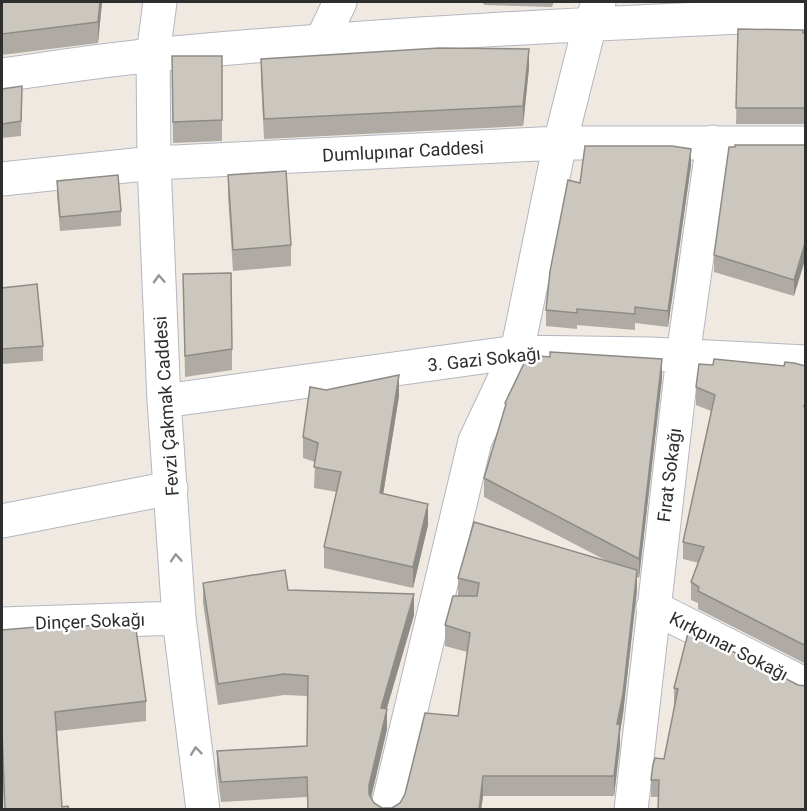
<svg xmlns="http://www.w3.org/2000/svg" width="807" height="811" font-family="Roboto,sans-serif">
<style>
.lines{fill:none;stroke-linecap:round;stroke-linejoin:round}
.minor-casing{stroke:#b4b7c1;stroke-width:35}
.minor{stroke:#fff;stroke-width:33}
.wall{fill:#afaba4}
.shaded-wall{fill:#8e8b86}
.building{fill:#cbc7bf;stroke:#8e8b86;stroke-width:1.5}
.oneway{stroke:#969696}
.labels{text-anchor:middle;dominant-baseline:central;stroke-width:5;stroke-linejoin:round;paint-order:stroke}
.street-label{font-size:18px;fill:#2e2e2e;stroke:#fff}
</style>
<rect width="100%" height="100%" fill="#efe9e1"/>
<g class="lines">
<defs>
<path id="minor" d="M160,2L153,55L154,163L164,401L179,618L203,810
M321,42L340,2
M2,75C52,68 103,60 154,55C371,34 588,24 806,14
M2,179L154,163L560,143H806
M164,401L517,352L650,354L806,362
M2,521L171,488
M653,607L806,685
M2,624L179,618
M387,810L475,441L517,352L560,143L590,24L599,2
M631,810L683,356L713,142"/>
</defs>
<use href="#minor" class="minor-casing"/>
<use href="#minor" class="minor"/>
</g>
<path class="wall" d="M2,2H102L98,43L2,55Z
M481,2H554L552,7L485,5Z
M738,29L806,33V124H736Z
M172,56H222V141L173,143Z
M261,59L529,68L523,126L264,139L261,79Z
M22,86L21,136L2,138V89Z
M806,145L794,296L714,272V255Z
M691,165L668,327L635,323V330L577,325V329L546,326V310L580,183Z
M228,175L291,245V266L233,271L228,196Z
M57,181L121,211V226L60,231L57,195Z
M183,274L232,349V370L185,377Z
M2,288L43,346V361L2,364Z
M713,365L806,366V664L698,609V603L691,600V582L699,563L683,559V542L711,411L696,405V387Z
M662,378L639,578L637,577V590L623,714L620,732V745L614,796H483L481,810H307V797L221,802L217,772V751L307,746L308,696L284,695L218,705L203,603V583L288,590L414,615L387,708V729L371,798L374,803L382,808H392L400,803L458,716L467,652L445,646V625L458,596V578L609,562L484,497V478L505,409V403Z
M326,390L399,396L383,494L428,525L413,588L324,568V547L337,492L314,488L315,462L303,458V437Z
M48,629L146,701V721L57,731L62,807L69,810H4L2,751V630Z
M798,685L658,797H651V780L664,759L675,705H674V688Z"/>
<path class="shaded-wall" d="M100,2H102L98,43V22Z
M529,49V68L523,126V106Z
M691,149V165L668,327V311Z
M806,240V257L794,296V280Z
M662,359V378L639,578V559Z
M399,375V396L380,514V493Z
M428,504V525L413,588V567Z
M637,570V590L623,714L620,732V745L614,796V776L617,724Z
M414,594V615L381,728V708Z
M387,709V729L369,806V785Z
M483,776V796L481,810H479Z"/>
<path class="building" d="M2,2H100L98,22L2,34Z
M738,29L803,30V33H806V108H736Z
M439,48L529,49L523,106L264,119L261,59Z
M172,56H222V120L173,122Z
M22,86L21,121L2,124V89Z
M735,145H806V240L794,280L714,255L729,147H735Z
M585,146H672L691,149L668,311L635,307V314L577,309V313L546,310L550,271L568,180L580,183Z
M286,171L291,245L233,250L228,175Z
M118,175L121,211L60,217L57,181Z
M231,273L232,349L185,356L183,274Z
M37,284L43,346L2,349V288Z
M550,352L567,353L662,359L639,559L484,478L506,404L505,403L528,355L550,357Z
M714,359L784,366L785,362L794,363L806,366V407L803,406L806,408V646L698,591L699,587L691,582L704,547L683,542L715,395L696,387L699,364L713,365Z
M399,375L380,493L428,504L413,567L324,547L341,472L314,467L318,443L303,437L310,387L326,390Z
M474,522L637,570L623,694L617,724L620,725L614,776H483L479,810H308L307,777L221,782L217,751L307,746L308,676L284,674L218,684L203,583L285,570L288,590L414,594L381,708L387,709L369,785V794L374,803L382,808H392L400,803L405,794L425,713L458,716L470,633L445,625L453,596H477L479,583L458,578Z
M135,622L146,701L55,712L62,807L68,806L69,810H5L2,731V630L48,626V629Z
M689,629L798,685L806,686V810H658L659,780H651L653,764L655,758L664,759L678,689L674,688Z"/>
<defs><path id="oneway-chevron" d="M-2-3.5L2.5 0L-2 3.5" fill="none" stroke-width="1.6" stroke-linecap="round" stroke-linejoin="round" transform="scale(1.5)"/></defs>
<g class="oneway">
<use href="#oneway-chevron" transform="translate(159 279) rotate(-93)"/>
<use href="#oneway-chevron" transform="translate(176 558) rotate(-94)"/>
<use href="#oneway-chevron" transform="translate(196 751) rotate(-97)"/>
</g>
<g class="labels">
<g class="street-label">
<text transform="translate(403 151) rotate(-3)">Dumlupınar Caddesi</text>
<text transform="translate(484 359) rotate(-6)">3. Gazi Sokağı</text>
<text transform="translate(166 406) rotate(-94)">Fevzi Çakmak Caddesi</text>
<text transform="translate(669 475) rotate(-83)">Fırat Sokağı</text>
<text transform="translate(90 621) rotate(-2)">Dinçer Sokağı</text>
<text transform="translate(729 646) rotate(27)">Kırkpınar Sokağı</text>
</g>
</g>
<rect width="807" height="811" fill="none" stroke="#2e2e2e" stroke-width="6"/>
</svg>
